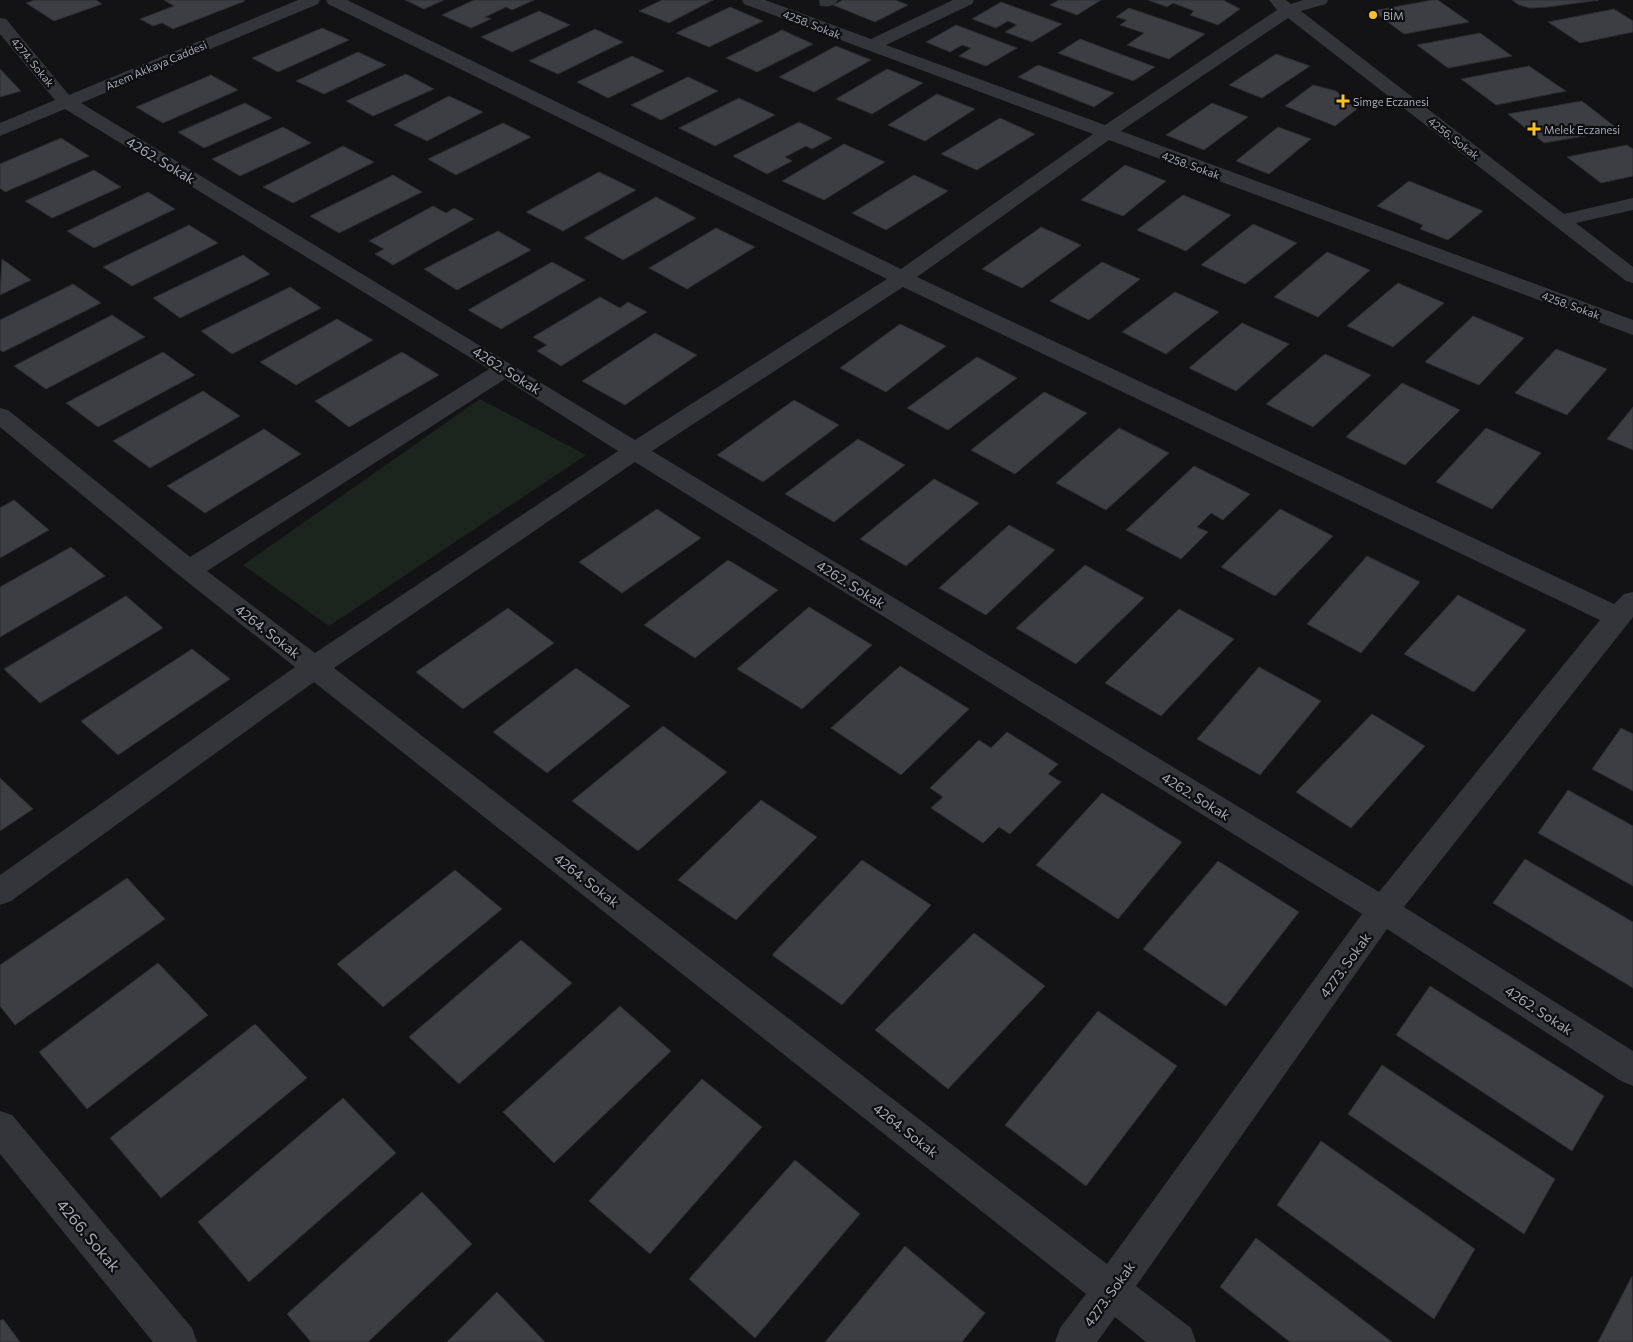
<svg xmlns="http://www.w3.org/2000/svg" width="1633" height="1342" font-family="Commissioner,sans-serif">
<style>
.green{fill:#1b241d}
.building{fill:#3d3e43;stroke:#2d2d32}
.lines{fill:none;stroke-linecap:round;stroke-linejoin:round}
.minor{fill:#34353b;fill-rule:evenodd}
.poi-dot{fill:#ffc122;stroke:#0e0e10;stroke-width:2}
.labels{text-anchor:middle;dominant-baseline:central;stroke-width:4.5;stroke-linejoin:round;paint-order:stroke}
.far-poi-label{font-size:11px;fill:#a4a9b7;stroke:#0e0e10;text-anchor:start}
.far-street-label{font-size:11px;fill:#a4a9b7;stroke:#0e0e10}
.street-label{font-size:14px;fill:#a4a9b7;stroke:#0e0e10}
.near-street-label{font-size:16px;fill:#a4a9b7;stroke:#0e0e10}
</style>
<rect width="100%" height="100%" fill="#131315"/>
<path class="green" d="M480,399L586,455L329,626L243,565Z"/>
<path class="building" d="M35,0H96L102,4L54,21L26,3Z
M164,0H243L245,1L173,29L162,23L153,26L140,19L174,6Z
M405,0H444L424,9Z
M474,0H534L512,10L506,7L485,17L491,19L471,28L442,15Z
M662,0H713L669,23L639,11Z
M843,0H895L908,5L875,22L833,5Z
M1059,0H1101L1077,15L1050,5Z
M1148,0H1223L1240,9L1218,25L1190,15L1194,11L1173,3L1167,7Z
M1432,0H1438L1469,22L1404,34L1373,11Z
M1512,0H1599L1548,7L1530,8L1519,5Z
M1001,2L1062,24L1032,42L1005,32L1017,25L1008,21L996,28L972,19Z
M730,7L763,21L709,47L676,33Z
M1129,8L1205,34L1169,59L1127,45L1144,33L1120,25L1127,20L1116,17Z
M1614,9L1633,21V32L1580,43L1548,22Z
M539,11L570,25L512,52L481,37Z
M956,25L1017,48L986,66L959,56L971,48L962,45L950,52L926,42Z
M322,28L349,40L278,72L252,58Z
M595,29L623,42L558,74L529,61Z
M782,30L813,44L757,72L726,58Z
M1480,33L1512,56L1448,68L1417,45Z
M1080,39L1155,67L1133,81L1058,53Z
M836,46L871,60L814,92L779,77Z
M358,52L386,65L324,94L296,81Z
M1276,54L1310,66L1262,98L1229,85Z
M632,56L664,71L608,98L577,82Z
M1038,65L1114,93L1094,107L1018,77Z
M1529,66L1566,91L1496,105L1461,79Z
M0,69L21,91L0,97Z
M887,69L923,83L872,114L836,99Z
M406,74L434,89L373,116L346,101Z
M211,75L238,90L163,123L136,107Z
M688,77L718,91L661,120L631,105Z
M1313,85L1336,91L1357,109L1335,126L1285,106Z
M937,94L975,109L925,141L888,125Z
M449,96L483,112L427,141L394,125Z
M739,98L775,115L715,146L679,128Z
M1582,101L1619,130L1544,143L1508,114Z
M245,103L272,118L204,148L178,132Z
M1212,103L1248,117L1204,150L1166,135Z
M1000,118L1035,134L977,170L941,154Z
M799,122L832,138L812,149L806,146L785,157L792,161L767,174L733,156Z
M503,123L531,137L456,175L428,159Z
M283,127L311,143L240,176L212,159Z
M1278,127L1311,139L1269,174L1236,161Z
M61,138L89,156L5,192L0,188V164Z
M844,144L885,162L824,200L782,181Z
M1627,145L1633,149V176L1601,183L1567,157Z
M343,146L374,162L293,203L263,187Z
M1125,165L1166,181L1123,216L1081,200Z
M94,170L121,187L52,218L25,201Z
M599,172L636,190L563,231L526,212Z
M393,175L422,192L339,233L310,216Z
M914,175L948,191L886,230L852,213Z
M1409,181L1483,211L1448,240L1420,229L1423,225L1377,206Z
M148,192L175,209L94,248L67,231Z
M1183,195L1231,215L1186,251L1137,230Z
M656,197L696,218L623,260L584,238Z
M433,206L446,213L454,208L474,219L393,265L375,254L384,249L369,241Z
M1253,224L1297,243L1245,284L1201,265Z
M189,225L218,243L132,286L103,267Z
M1041,227L1081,245L1022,288L982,269Z
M716,228L755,247L687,289L649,268Z
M498,231L531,250L457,290L424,269Z
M1327,252L1370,270L1318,317L1274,297Z
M243,255L270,274L180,318L153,298Z
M2,259L31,280L0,295Z
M552,262L585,280L501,329L468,310Z
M1102,262L1140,279L1089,320L1050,301Z
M1398,283L1444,303L1393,347L1347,326Z
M73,284L101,303L3,352L0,350V320Z
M290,287L321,308L232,354L201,331Z
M1175,292L1219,312L1166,354L1122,332Z
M600,297L620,308L628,302L647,312L561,366L537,351L547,345L533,337Z
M112,315L145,337L46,389L14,366Z
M1473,316L1524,338L1479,385L1425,362Z
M337,319L373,340L296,385L260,362Z
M1242,323L1289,344L1236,391L1189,368Z
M900,324L946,346L886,392L840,368Z
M655,333L697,355L625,405L582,381Z
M1556,349L1607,369L1567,415L1515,393Z
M163,352L195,375L98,427L66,403Z
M402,352L439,375L349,427L315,401Z
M1325,354L1371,375L1313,427L1266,404Z
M977,357L1017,378L948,430L907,408Z
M1402,383L1460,410L1405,465L1346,437Z
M203,391L240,416L150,468L113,441Z
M1044,392L1087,413L1015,474L971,450Z
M794,400L839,425L763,482L717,455Z
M1633,407V450L1607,439Z
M1119,428L1169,453L1106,510L1056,483Z
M1486,428L1541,453L1492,509L1436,482Z
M264,429L301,454L205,513L167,486Z
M858,439L905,465L834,522L785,494Z
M1194,466L1250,494L1223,520L1211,513L1197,527L1208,532L1181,559L1126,530Z
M934,479L979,503L906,566L860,539Z
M14,500L49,530L0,558V508Z
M657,509L701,538L622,593L579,562Z
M1280,509L1333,536L1275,596L1221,567Z
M1009,525L1055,550L986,615L939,588Z
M71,547L105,576L0,637V587Z
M1367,556L1420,582L1361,653L1307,624Z
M728,560L778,590L695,658L644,625Z
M1085,565L1144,598L1076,664L1016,628Z
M1458,595L1526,630L1474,692L1404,654Z
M126,596L163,628L40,703L4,669Z
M809,607L872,645L802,709L737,669Z
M508,608L554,643L463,709L416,672Z
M1179,609L1234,639L1161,716L1105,683Z
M192,649L230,679L118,755L81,721Z
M900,666L969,709L901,775L831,728Z
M1259,667L1321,701L1260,775L1197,739Z
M576,668L630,706L547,773L493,732Z
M1372,714L1425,746L1351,828L1296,792Z
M663,726L727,772L638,851L572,801Z
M1621,728L1633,734V791L1592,769Z
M1007,732L1058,764L1048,774L1061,782L1010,834L999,827L983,843L931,808L943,797L930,788L979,740L991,748Z
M0,778L33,809L0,831Z
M1568,790L1633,826V886L1538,833Z
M1102,793L1182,842L1118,919L1036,865Z
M761,800L817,837L736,920L678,880Z
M1525,859L1633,922V988L1493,903Z
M862,860L931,905L842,1005L772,955Z
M1218,861L1299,912L1226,1006L1143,949Z
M455,870L502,909L383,1007L337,964Z
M127,878L165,919L15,1025L0,1006V965Z
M974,933L1045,986L948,1089L875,1030Z
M521,940L572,983L459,1084L409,1037Z
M158,963L208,1015L87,1109L39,1052Z
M1430,986L1604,1096L1572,1151L1396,1035Z
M620,1006L671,1051L554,1163L503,1112Z
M1098,1011L1177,1066L1086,1186L1005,1125Z
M255,1024L307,1078L161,1198L110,1138Z
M1382,1065L1555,1179L1524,1234L1348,1114Z
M702,1079L762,1127L650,1254L589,1201Z
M343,1098L396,1153L249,1282L198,1222Z
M1321,1141L1475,1249L1434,1319L1277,1205Z
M795,1160L860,1214L755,1338L689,1279Z
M422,1192L472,1244L368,1342H311L287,1314Z
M1256,1238L1392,1342H1290L1220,1287Z
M905,1246L985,1313L962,1342H825Z
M1632,1276L1633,1342H1598Z
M497,1292L545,1342H447Z
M3,1319L20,1342H0V1321Z"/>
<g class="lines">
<path class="minor" d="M298,0H320L318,4L81,103L635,440L887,279L328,4L326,0H347L901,269L1093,134L744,4L742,0H765L871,39L953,0H974L972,4L886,45L1105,125L1277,10L1269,0H1286L1291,4L1303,0H1328L1326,4L1301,11L1564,214L1633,198V210L1576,223L1633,267V283L1626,281L1288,18L1121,131L1633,320V335L1109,140L917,277L1614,604L1624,594L1633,592V617L1404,907L1633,1051V1086L1621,1081L1387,929L1136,1286L1191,1328L1196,1342H1146L1115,1317L1097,1342H1055L1060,1328L1086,1294L314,682L11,901L0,905V875L295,667L180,576L0,427V408L8,410L190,557L489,369L65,109L0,136V123L55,100L0,34V18L6,19L69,95ZM903,287L1600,620L1379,892L652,451ZM505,379L618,451L315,653L207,571ZM635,462L1362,914L1107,1264L334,668Z
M819,0H838C834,7 827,7 820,6Z
M0,1111L12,1115L192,1328L197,1342H153L0,1154Z"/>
</g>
<g class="poi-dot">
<circle cx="1373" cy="15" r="5"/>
<path d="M1340.5 93.5h5v5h5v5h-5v5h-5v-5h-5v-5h5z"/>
<path d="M1531.5 121.5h5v5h5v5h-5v5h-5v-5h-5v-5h5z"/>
</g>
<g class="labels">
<g class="far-poi-label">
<text x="1383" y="15">BİM</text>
<text x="1353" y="101">Simge Eczanesi</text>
<text x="1544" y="129">Melek Eczanesi</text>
</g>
<g class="far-street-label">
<text transform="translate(812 24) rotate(21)">4258. Sokak</text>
<text transform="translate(33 62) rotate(50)">4274. Sokak</text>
<text transform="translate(156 65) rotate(-23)">Azem Akkaya Caddesi</text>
<text transform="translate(1454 138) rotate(38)">4256. Sokak</text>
<text transform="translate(1191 165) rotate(20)">4258. Sokak</text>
<text transform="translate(1571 305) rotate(20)">4258. Sokak</text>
</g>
<g class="street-label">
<text transform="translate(161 160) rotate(31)">4262. Sokak</text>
<text transform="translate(507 370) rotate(32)">4262. Sokak</text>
<text transform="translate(851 584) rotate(32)">4262. Sokak</text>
<text transform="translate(268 631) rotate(38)">4264. Sokak</text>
<text transform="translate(1196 796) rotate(32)">4262. Sokak</text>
<text transform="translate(587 880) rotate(38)">4264. Sokak</text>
<text transform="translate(1345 965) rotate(-54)">4273. Sokak</text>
<text transform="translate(1539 1010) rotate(33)">4262. Sokak</text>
<text transform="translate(906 1130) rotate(38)">4264. Sokak</text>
<text transform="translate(1109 1294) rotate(-54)">4273. Sokak</text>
</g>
<g class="near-street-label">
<text transform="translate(89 1235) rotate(50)">4266. Sokak</text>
</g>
</g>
</svg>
